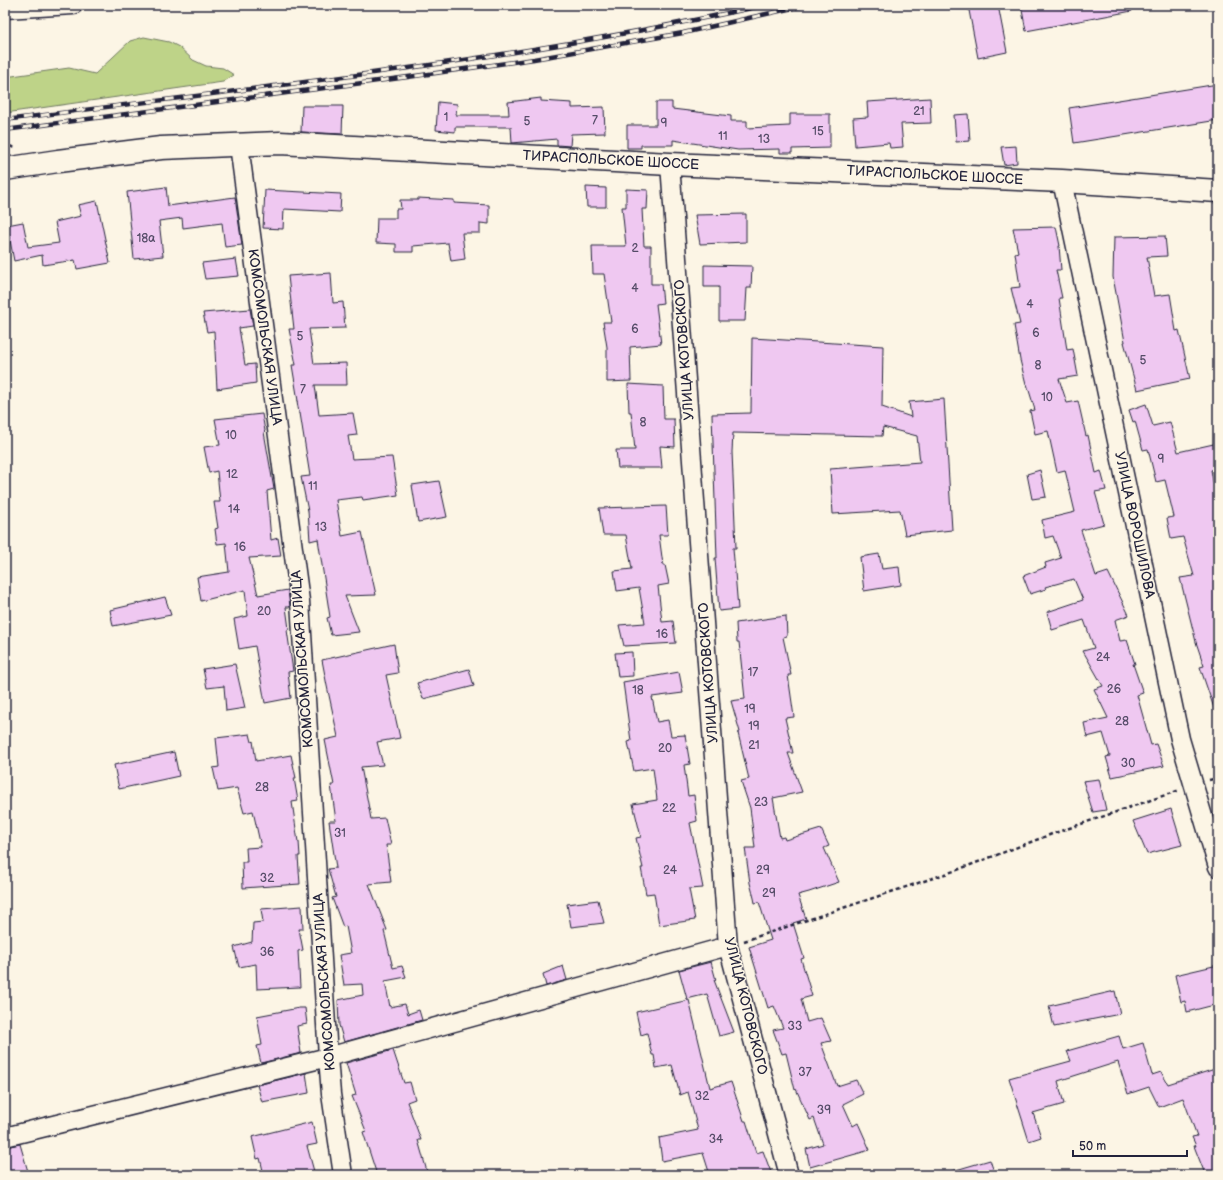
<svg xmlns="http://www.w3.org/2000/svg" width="1223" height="1180" font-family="'Balsamiq Sans',sans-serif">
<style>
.green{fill:#bed388;stroke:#707a62}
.building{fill:#efc8f1;stroke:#22223b}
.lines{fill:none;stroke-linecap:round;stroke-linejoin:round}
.minor-casing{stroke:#22223b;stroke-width:21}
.primary-casing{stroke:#22223b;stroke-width:25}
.path{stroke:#22223b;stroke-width:2.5;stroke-dasharray:4 3;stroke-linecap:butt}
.minor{stroke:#fcf5e5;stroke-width:18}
.primary{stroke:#fcf5e5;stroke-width:22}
.rail-casing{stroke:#22223b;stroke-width:4.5}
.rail{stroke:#fcf5e5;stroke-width:3;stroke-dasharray:9;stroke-linecap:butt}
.labels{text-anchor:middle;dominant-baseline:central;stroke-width:3;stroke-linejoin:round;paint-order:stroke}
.number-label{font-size:12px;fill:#554c68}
.street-label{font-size:14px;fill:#22223b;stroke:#fcf5e5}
</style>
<rect width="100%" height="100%" fill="#fcf5e5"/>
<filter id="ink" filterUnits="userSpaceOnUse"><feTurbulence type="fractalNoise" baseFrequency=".025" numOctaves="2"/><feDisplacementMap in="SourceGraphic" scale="8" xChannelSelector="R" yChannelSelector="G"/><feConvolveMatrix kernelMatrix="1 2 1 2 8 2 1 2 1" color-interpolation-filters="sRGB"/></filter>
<g filter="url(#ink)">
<path class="green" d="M144,37L169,42L179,47L193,60L206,66L223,68L234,75L223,82L5,113V77L69,68L95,74L130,41Z"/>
<path class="building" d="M968,5H998L1007,52L978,58Z
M1021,5H1132V11L1026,31Z
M1218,84V120L1074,143L1069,108Z
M541,98V101L572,103V108L604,107L605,133L571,134L570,146L557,145V139L512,143L511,127H455V132L436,130L438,102L457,104L456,115H509L508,102Z
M930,98L931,123L901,124L903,147L890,148L889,143L855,146L853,118L868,117L867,102Z
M656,102H672V109L731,116V121H747V128L790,126V114H830V148L792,149V153H780V149L738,150L673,140V145H641V148H627V125H656Z
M302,106H343L342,134L301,132Z
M968,114L970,141L956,142L954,115Z
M1016,146L1017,163L1004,165L1001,147Z
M166,187L168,206L235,197L242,245L225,247L222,223L183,228L182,218L159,221L163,256L134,259L127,192Z
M586,187L606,188V207H587Z
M626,189L648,190L647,209H642L644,246H651V284H661L663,303L656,304L661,344L630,347L631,381L607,382V347L603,322H611L604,274H593L592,246H626L622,207H626Z
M265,190L341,194L340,212L284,209L283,229L263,228Z
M418,198L454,200V203L489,205V224L480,223V233H462L465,259L451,261L448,243L413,246V252H396V244L376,243L377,218H396V209H401L400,200H418Z
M97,201L110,263L77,269L75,260L43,265L42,255L14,261L7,225L23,222L28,247L59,243L55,222L81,216L78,205Z
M746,214V242L700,244L695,215Z
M1056,227L1060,246H1059L1061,270H1056L1062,298H1059L1067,350L1073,349L1078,376L1059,379L1067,403L1078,401L1086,436L1088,435L1096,473L1101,471L1106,490L1095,492L1104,524L1081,530L1096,576L1108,572L1129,615L1115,620L1120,641L1127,640L1135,664H1133L1143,693L1137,695L1151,745L1156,744L1164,766L1112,777L1106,757L1110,756L1103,733L1087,737L1084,723L1108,718L1094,689L1103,686L1083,651L1094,648L1084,620L1052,630L1047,612L1083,600L1074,579L1045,587L1046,589L1030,594L1023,576L1046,567L1045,563L1061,558L1053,536L1045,538L1042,520L1075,512L1065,470L1057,472L1048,431L1035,434L1030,411L1035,410L1027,384H1026L1020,360L1014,325L1020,324L1011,288L1020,287L1015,253L1018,252L1013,228Z
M1165,236L1167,256L1147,257L1154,296L1170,294L1176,331L1179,330L1190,379L1137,390L1124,342H1125L1113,277L1114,237Z
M236,259L239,276L205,279L202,263Z
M704,265L752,266L751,288H747L745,321H719V287H704Z
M331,273L333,303L343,302L345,328L309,329L314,364L346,363L347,385H315L319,415L353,413L357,435L348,436L352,459L392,457L398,495L363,500L362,497L336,500L342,536L362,532L376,595L345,596L359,632L331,635L327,618L330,617L318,539L310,541L308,511L301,477L310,476L300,413H299L297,401H298L292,365H296L289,329H294L288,276Z
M250,309L253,326L239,328L245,365L255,364L256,383L217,389L214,331L207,332L203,313Z
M752,338L883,346L882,407L911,417L909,402L944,399L952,530L905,535L900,510L833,514L830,469L920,462L917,436L883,427L882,436L733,433L732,452L736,548H733L738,609L719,611L715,558H717L712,414L751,413Z
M628,384L663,386L664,419H674L675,447L660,446L662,468H618L616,450H635L631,412H629Z
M1146,404L1153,426L1170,422L1178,452L1218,443V468L1211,470L1218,507V714H1216L1200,667L1204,666L1196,642L1180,578L1194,576L1183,537L1171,539L1167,518L1174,517L1165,480L1156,482L1148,449L1143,450L1135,421L1133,422L1129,410Z
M262,414L265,431L264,432L274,489L267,491L271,540L278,538L281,556L249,558L258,595L288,590L290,607H286L289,629L287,630L293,671L288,672L291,698L265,703L255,646L239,649L234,619L248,616L245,590L201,601L197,577L229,572L226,543L217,544L215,529L218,528L214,502H220L217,471L209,473L204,447L220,445L215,419Z
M1040,470L1046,497L1032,499L1027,474Z
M439,481L447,517L418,522L412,485Z
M666,506L668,535H659L663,565H665L669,584L658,586L662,622L673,621L676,643L624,646L619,625L645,623L639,588L617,591L614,571L632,569L626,535H603L599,508Z
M879,554L882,569L899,567L901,585L864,591L860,557Z
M165,597L171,615L113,626L110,610Z
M786,616L787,636L783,637L791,675H788L794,717L785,718L793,753H788L802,792L773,798L780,838L784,837L785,840L821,829L829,846L824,848L839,882L809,892L798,895L806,919L793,923L804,958L801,959L812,996L801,999L807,1022L821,1018L831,1041L821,1043L837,1086L856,1080L863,1094L843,1104L853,1126L858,1123L870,1150L810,1167L806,1149L823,1144L814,1118L810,1120L796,1089L795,1090L786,1053L782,1054L773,1030L783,1028L774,1006L768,1008L749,947L771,940L759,902L755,903L754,898L750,883L745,848H755L750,808L741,781L749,779L738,733L740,732L731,701L745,699L739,642H737L736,623Z
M394,644L398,673L386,675L400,738L377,742L383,765L361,767L371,819L385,818L391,845H386L391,882L369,884L387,930L384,931L393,968L402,966L406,977L385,981L390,1007L405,1004L408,1014L419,1010L422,1020L344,1042L339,1025L338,1000L363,995L362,984L344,985L339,955L351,953L346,926L343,927L332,898L336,897L328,869L336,868L329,821H336L331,785H334L325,740L338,737L327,686L322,660Z
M632,652L633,676L618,677L615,653Z
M235,664L245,708L226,711L224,686L207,688L203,669Z
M469,669L474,686L423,699L417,683Z
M679,672L683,693L652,697L657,722L668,720L671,736L685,735L690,764L684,765L688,796L694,795L697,821L690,823L703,888L689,889L695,920L659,925L654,893L646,894L641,868H643L636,838L641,837L633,804L657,800L653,768L634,771L628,742L631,741L623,682Z
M250,734L252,742L253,741L256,761L291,755L296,778H294L298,801L292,802L298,842H299L300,856H298L300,884L243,888L242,862H247L246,848L261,847L253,811L244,813L237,788L218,791L213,768L219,767L216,738Z
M174,752L179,776L119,789L114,765Z
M1099,779L1106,810L1093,812L1083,781Z
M1171,809L1182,845L1147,854L1133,821Z
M598,900L604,923L571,927L567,904Z
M302,906L303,929H299L303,950L298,951L300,987L257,989L256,964L239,967L234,947L252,942L253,923L263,922L261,909Z
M711,962L716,980H714L734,1032L719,1036L707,994L687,999L679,970Z
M1218,965V1004L1187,1012L1185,1001L1181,1002L1175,975Z
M563,966L567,980L546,986L543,974Z
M1115,991L1120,1014L1054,1027L1049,1006Z
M689,1000L710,1088L731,1082L744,1121H746L756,1153L763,1151L772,1175H710L703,1153L662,1161L659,1138L698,1130L688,1092L680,1095L672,1065L656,1068L654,1055H652L647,1033L641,1035L636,1012Z
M299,1008H305L307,1024L297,1026L301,1053L261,1063L257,1046L262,1045L257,1016Z
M1119,1036L1123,1049L1143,1043L1152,1075L1161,1072L1168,1084L1218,1068V1170L1205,1174L1194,1146H1196L1192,1137L1197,1136L1183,1098L1159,1107L1149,1087L1128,1094L1118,1062L1058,1081L1064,1104L1033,1113L1041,1137L1029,1141L1009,1078L1071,1061L1067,1051Z
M393,1050L404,1083L410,1082L415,1099L407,1102L421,1140H418L428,1175H377L363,1132L366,1131L352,1096L356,1095L346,1063Z
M306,1073L309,1093L262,1102L257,1085Z
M312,1122L317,1144L307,1146L315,1175H264L260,1158L257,1159L252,1137Z
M20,1144L29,1175H9L5,1161V1147Z
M990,1160L995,1175H950L949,1172Z"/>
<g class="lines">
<defs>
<path id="minor" d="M5,9L73,5
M239,145L300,601L328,1057L331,1094L343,1175
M670,164L728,946L789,1175
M1062,181L1180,739L1218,867
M5,1137L328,1057L728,946"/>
<path id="primary" d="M5,169L58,161L161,148L280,143L670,164L1062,181L1218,191"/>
</defs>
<use href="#minor" class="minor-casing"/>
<use href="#primary" class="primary-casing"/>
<path class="path" d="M5,142L12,147L17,148
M1209,780L1218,778
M744,941L957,870L1052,834L1180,790"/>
<use href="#minor" class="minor"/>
<use href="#primary" class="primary"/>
<defs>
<path id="rail" d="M5,120C259,87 515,61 765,5
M5,130L408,77L534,59L683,33L806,5"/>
</defs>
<use href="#rail" class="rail-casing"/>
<use href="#rail" class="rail"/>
</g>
</g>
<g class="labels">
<g class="number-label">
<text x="919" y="111">21</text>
<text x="446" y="117">1</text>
<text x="595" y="120">7</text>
<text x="527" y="121">5</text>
<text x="664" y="123">9</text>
<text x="818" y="131">15</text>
<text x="723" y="136">11</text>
<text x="764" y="139">13</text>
<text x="146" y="238">18а</text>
<text x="635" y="248">2</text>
<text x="635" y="288">4</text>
<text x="1030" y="304">4</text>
<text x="635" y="329">6</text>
<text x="1036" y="333">6</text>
<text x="300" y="336">5</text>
<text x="1143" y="360">5</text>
<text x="1038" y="365">8</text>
<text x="303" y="389">7</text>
<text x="1047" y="397">10</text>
<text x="643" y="422">8</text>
<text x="231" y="435">10</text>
<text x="1161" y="459">9</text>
<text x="232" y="474">12</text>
<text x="313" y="486">11</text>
<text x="234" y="509">14</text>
<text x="321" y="527">13</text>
<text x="240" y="547">16</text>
<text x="264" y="611">20</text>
<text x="662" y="634">16</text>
<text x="1103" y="657">24</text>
<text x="753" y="672">17</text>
<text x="1114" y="689">26</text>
<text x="638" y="690">18</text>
<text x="750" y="709">19</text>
<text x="1122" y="721">28</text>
<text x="754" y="726">19</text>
<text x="754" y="745">21</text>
<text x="665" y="748">20</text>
<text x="1128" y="763">30</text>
<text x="262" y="787">28</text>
<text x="761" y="802">23</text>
<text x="669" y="808">22</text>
<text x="340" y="833">31</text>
<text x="670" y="870">24</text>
<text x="763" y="870">29</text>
<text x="267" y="878">32</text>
<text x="769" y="893">29</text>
<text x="267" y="952">36</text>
<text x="795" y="1026">33</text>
<text x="805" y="1072">37</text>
<text x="702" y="1096">32</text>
<text x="824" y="1110">39</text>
<text x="716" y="1139">34</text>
</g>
<g class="street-label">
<text transform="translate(611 160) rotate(3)">ТИРАСПОЛЬСКОЕ ШОССЕ</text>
<text transform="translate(935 175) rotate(3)">ТИРАСПОЛЬСКОЕ ШОССЕ</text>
<text transform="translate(265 337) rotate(82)">КОМСОМОЛЬСКАЯ УЛИЦА</text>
<text transform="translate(684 350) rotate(-94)">УЛИЦА КОТОВСКОГО</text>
<text transform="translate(1135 525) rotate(78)">УЛИЦА ВОРОШИЛОВА</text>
<text transform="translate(302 659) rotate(-94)">КОМСОМОЛЬСКАЯ УЛИЦА</text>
<text transform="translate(708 673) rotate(-94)">УЛИЦА КОТОВСКОГО</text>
<text transform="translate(324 982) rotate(-94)">КОМСОМОЛЬСКАЯ УЛИЦА</text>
<text transform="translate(746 1006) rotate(76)">УЛИЦА КОТОВСКОГО</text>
</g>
</g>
<rect width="1223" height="1180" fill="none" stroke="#fcf5e5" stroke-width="20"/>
<rect x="10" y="10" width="1203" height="1160" fill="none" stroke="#22223b" stroke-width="1.5" filter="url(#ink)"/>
<path d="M1073 1150v6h114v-6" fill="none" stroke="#22223b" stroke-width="2"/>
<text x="1079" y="1150" font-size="12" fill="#22223b" stroke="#fcf5e5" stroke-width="3" paint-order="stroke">50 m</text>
</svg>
